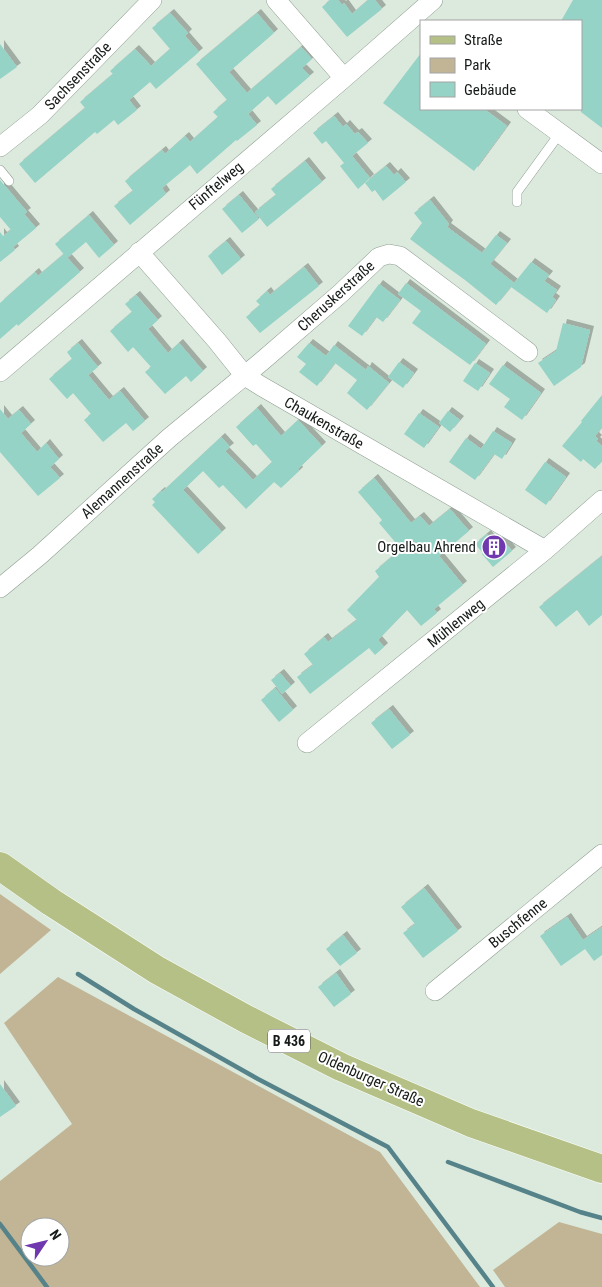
<svg xmlns="http://www.w3.org/2000/svg" width="602" height="1287" font-family="'Roboto Condensed',sans-serif">
<style>
.green{fill:#c1b595;fill-rule:evenodd}
.lines{fill:none;stroke-linecap:round;stroke-linejoin:round}
.stream{stroke:#568289;stroke-width:4.5}
.building{fill:#95d3c6;filter:url(#shadow)}
.lane-casing{stroke:#8f9d92;stroke-width:10}
.street-casing{stroke:#8f9d92;stroke-width:20}
.primary-casing{stroke:#fff;stroke-width:29}
.lane{stroke:#fff;stroke-width:9}
.street{stroke:#fff;stroke-width:19}
.primary{stroke:#b4c085;stroke-width:28}
.labels{text-anchor:middle;dominant-baseline:central;stroke-width:4;stroke-linejoin:round;paint-order:stroke}
.shield{fill:#fff;stroke:#5c5f5d;stroke-width:1}
.shield-label{font-size:14px;font-weight:bold;fill:#161b17}
.street-label{font-size:15px;fill:#161b17;stroke:#fff}
.poi-label{font-size:15px;fill:#161b17;stroke:#fff;text-anchor:end}
</style>
<defs>
<filter id="shadow"><feDropShadow dx="4" dy="-4" stdDeviation="0" flood-color="#0004"/></filter>
</defs>
<rect width="100%" height="100%" fill="#dbeadd"/>
<path class="green" d="M0,894L51,930L0,974Z
M58,977L380,1152L480,1287H0V1181L72,1124L4,1023ZM30,1227H60V1257H30Z
M559,1222L602,1234V1287H505L493,1270Z"/>
<g class="lines">
<path class="stream" d="M78,974L134,1009L258,1079L388,1147L493,1287
M448,1162L580,1212L602,1218
M0,1224L47,1287"/>
</g>
<path class="building" d="M330,0H338L342,5L344,3L352,14L368,0H375L382,9L347,37L322,7Z
M573,0H602V128L581,112V21H561Z
M170,13L188,33L185,36L199,52L156,89L150,82L129,100L137,110L118,125L114,120L97,134L95,132L35,183L19,164L85,108L80,102L113,74L110,71L135,49L151,66L170,49L152,28Z
M257,13L274,33L229,72L247,93L301,47L312,59L302,68L310,76L276,105L268,96L248,114L257,125L237,141L236,140L197,174L190,165L162,188L166,194L130,225L114,206L133,191L125,181L162,150L165,154L185,136L190,142L218,117L213,112L227,100L196,64Z
M0,44L17,67L0,79Z
M421,53V109H484L507,126L474,171L383,103Z
M334,116L343,127L346,124L355,134L358,132L368,143L352,156L370,178L358,189L340,166L344,163L326,141L322,144L313,133Z
M305,161L322,182L267,227L255,212L276,195L271,189Z
M386,166L394,175L397,172L406,182L383,201L375,190L372,192L365,183Z
M0,180L27,212L24,214L36,228L13,247L15,250L0,262V232L3,236L11,230L0,217Z
M239,195L259,219L242,233L222,209Z
M430,200L449,224L447,227L482,253L496,235L507,243L490,264L514,283L496,305L465,280L447,267L410,239L422,223L414,213Z
M89,215L114,245L99,258L86,242L67,258L55,244Z
M226,241L241,259L222,275L208,256Z
M64,254L80,272L18,326L17,324L0,339V303L35,272L38,276Z
M531,262L549,275L544,281L557,290L552,297L556,300L547,313L511,287Z
M304,267L319,286L260,333L246,317L260,305L256,301L267,291L270,295Z
M406,283L486,344L470,365L412,323L421,311L398,294Z
M379,284L400,300L383,322L376,317L362,336L348,326Z
M136,295L158,320L148,329L168,353L179,343L203,371L191,382L186,376L165,394L145,372L151,367L133,347L128,352L110,331L132,312L125,304Z
M563,323L590,330L581,367L554,386L538,363L556,351Z
M78,343L98,367L88,375L109,400L120,391L145,421L133,431L126,423L103,442L84,420L91,414L73,393L67,399L49,379L72,359L67,352Z
M309,343L326,356L334,345L366,370L368,366L389,383L367,410L347,393L357,380L335,363L317,386L299,372L306,364L297,357Z
M399,362L414,373L403,388L388,377Z
M475,363L490,373L478,391L463,381Z
M503,365L541,393L522,420L504,407L510,399L489,384Z
M602,395V427L595,436L598,439L596,441L602,446V461L595,469L583,459L581,462L562,446L582,422L581,421Z
M257,408L281,436L298,420L322,446L298,469L299,471L281,488L274,482L246,509L223,485L219,488L203,471L183,490L222,532L198,554L152,505L155,502L152,499L161,491L162,492L221,437L230,447L225,451L253,480L272,462L256,444L253,446L236,427Z
M0,409L8,419L19,410L31,424L21,433L37,452L46,443L59,459L50,467L60,478L38,496L0,452Z
M448,411L460,420L450,432L439,423Z
M419,413L439,427L424,448L404,434Z
M493,431L512,443L502,459L494,454L475,480L449,462L466,438L481,449Z
M545,462L566,477L546,505L525,490Z
M374,478L411,523L420,516L429,526L450,509L469,531L439,556L463,585L434,609L437,613L421,626L407,610L378,640L384,647L375,655L369,648L310,694L297,677L313,665L304,654L324,637L328,642L357,620L347,610L379,577L375,571L401,549L379,523L382,520L358,492Z
M487,534L494,543L501,538L512,551L493,567L482,554L483,553L475,544Z
M602,556V615L589,626L577,610L556,627L539,607Z
M280,673L291,686L282,694L271,680Z
M275,688L293,710L279,722L261,700Z
M389,709L410,735L392,749L371,723Z
M424,888L458,931L423,958L403,933L415,924L401,907Z
M567,917L583,940L602,927V955L594,961L585,949L561,966L540,936Z
M343,935L357,953L340,966L326,949Z
M336,973L351,994L334,1007L318,987Z
M0,1084L16,1106L0,1117Z"/>
<g class="lines">
<defs>
<path id="lane" d="M0,170L9,181
M517,202V192L560,133"/>
<path id="street" d="M276,0L344,78
M527,109L602,164
M0,147L40,115L152,0
M139,252L217,341L245,376L261,386L545,550
M0,372L344,78L433,0
M0,588L40,555L169,438L261,362L341,293L379,257L389,254L400,256L528,352
M307,743L545,550L602,500
M435,991L602,854"/>
<path id="primary" d="M0,866L51,902L157,970L246,1019L341,1067L471,1123L602,1169"/>
</defs>
<use href="#lane" class="lane-casing"/>
<use href="#street" class="street-casing"/>
<use href="#primary" class="primary-casing"/>
<use href="#lane" class="lane"/>
<use href="#street" class="street"/>
<use href="#primary" class="primary"/>
</g>
<defs>
<symbol id="building-disc" viewBox="-11 -11 22 22"><circle r="9.5" fill="#7038ae" stroke="#fff"/><path d="M-4-6H4V6H1V3H-1V6H-4ZM-2.5-4.3h1.7v1.8h-1.7ZM.8-4.3h1.7v1.8H.8ZM-2.5-1h1.7V.8h-1.7ZM.8-1h1.7V.8H.8Z" fill="#fff"/></symbol>
</defs>
<g fill-rule="evenodd">
<use href="#building-disc" x="480" y="533" width="28" height="28"/>
</g>
<g class="labels">
<rect class="shield" x="268" y="1029.5" width="42" height="23" rx="4"/>
<g class="shield-label">
<text x="289" y="1041">B 436</text>
</g>
<g class="street-label">
<text transform="translate(78 76) rotate(-46)">Sachsenstraße</text>
<text transform="translate(216 186) rotate(-40)">Fünftelweg</text>
<text transform="translate(336 296) rotate(-42)">Cheruskerstraße</text>
<text transform="translate(324 423) rotate(30)">Chaukenstraße</text>
<text transform="translate(122 481) rotate(-42)">Alemannenstraße</text>
<text transform="translate(456 623) rotate(-39)">Mühlenweg</text>
<text transform="translate(518 923) rotate(-39)">Buschfenne</text>
<text transform="translate(371 1079) rotate(24)">Oldenburger Straße</text>
</g>
<g class="poi-label">
<text x="476" y="547">Orgelbau Ahrend</text>
</g>
</g>
<rect x="420" y="20" width="162" height="90" fill="#ffffff" stroke="#a2a4a2"/>
<rect x="430" y="36" width="25" height="8" fill="#b4c085" stroke="#a2a4a2"/>
<text x="464" y="45" font-size="15" fill="#161b17">Straße</text>
<rect x="430" y="58" width="25" height="15" fill="#c1b595" stroke="#a2a4a2"/>
<text x="464" y="70" font-size="15" fill="#161b17">Park</text>
<rect x="430" y="82" width="25" height="15" fill="#95d3c6" stroke="#a2a4a2"/>
<text x="464" y="95" font-size="15" fill="#161b17">Gebäude</text>
<g transform="translate(45 1242) rotate(55)"><circle r="24" fill="#ffffff" stroke="#a2a4a2"/>
<path d="M0-4L9 19L0 12L-9 19Z" fill="#7038ae"/>
<text y="-8" font-size="14" font-weight="bold" text-anchor="middle" fill="#161b17">N</text>
</g>
</svg>
